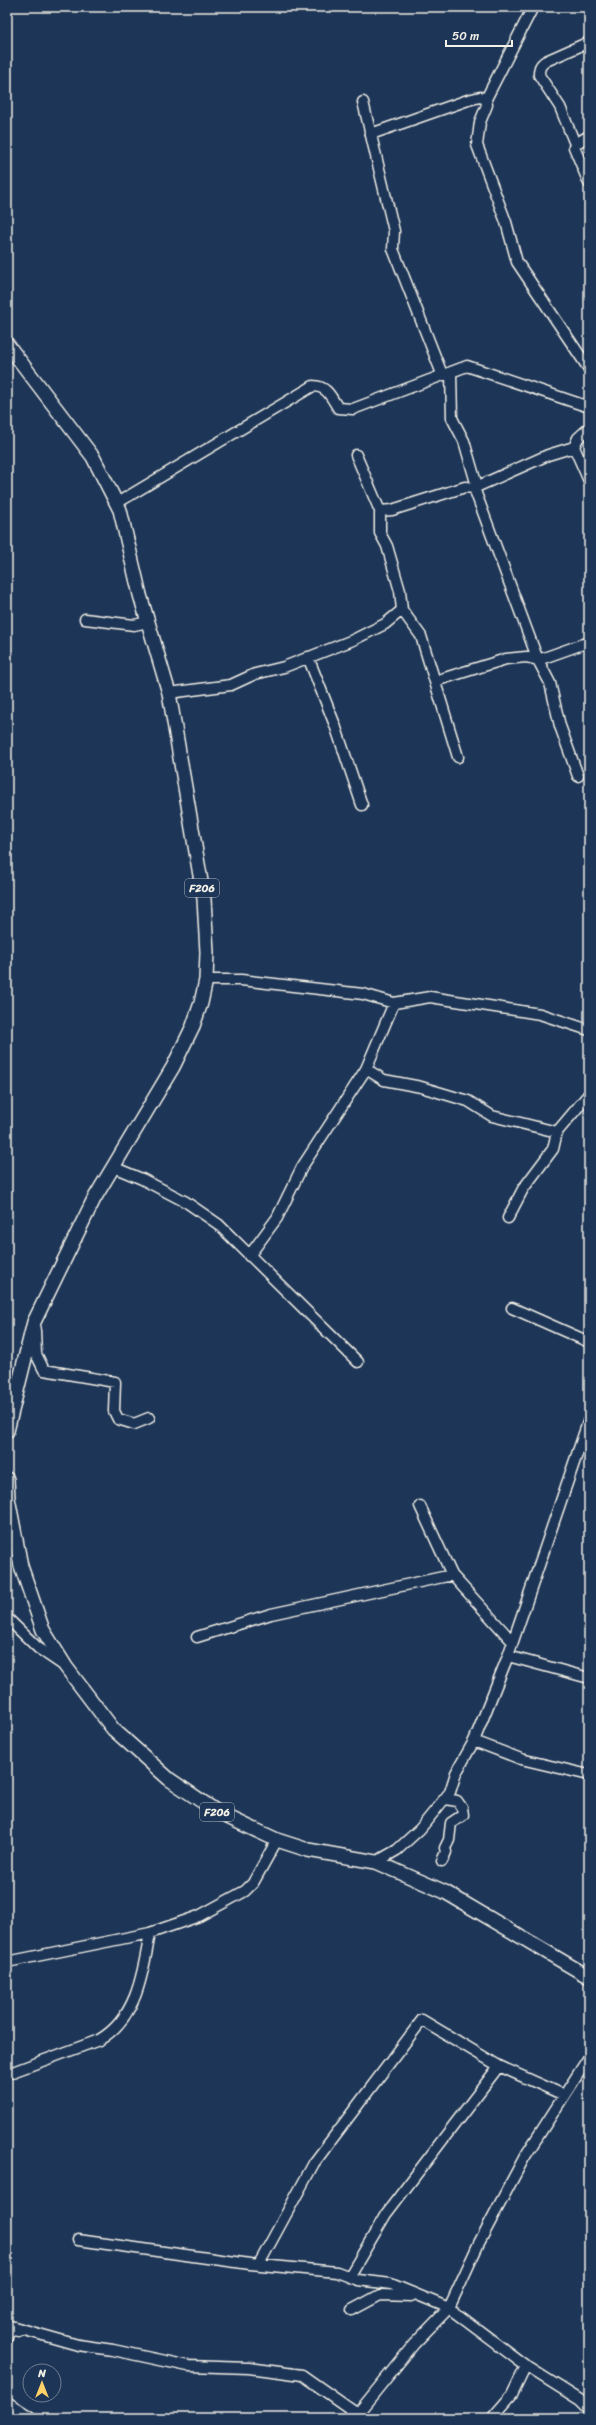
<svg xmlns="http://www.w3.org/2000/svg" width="596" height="2425" font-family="Sriracha,sans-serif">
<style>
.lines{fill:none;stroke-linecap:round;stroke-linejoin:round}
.minor-casing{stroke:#f4f1e8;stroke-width:13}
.major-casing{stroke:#f4f1e8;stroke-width:16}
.minor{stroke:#1d3557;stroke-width:10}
.major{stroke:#1d3557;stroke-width:13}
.labels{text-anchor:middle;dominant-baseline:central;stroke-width:4;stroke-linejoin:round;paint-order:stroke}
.shield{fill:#1d3557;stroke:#b4b9bc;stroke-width:1}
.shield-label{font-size:11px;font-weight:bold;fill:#f4f1e8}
</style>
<rect width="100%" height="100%" fill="#1d3557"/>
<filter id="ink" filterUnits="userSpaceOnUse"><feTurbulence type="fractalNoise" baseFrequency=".025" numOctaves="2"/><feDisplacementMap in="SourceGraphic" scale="8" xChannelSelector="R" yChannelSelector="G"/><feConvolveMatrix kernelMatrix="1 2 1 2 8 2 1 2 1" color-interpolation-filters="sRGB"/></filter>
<g filter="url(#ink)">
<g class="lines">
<defs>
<path id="minor" d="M486,99L533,7
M363,102L394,231L393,249L442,374
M371,134L468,100L480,97L486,99L487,105L480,122L477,145L506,222L517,262L589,369
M589,136L575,144L574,147L589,183
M575,144L560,107L539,75C539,68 540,65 546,61L589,42
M451,372L452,418L464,441L477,486
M574,447L589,481
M356,455L380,511V533L387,546L400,591L402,610L421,636L458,757
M474,488L538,660L550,683L560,726L578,776
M117,503L313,386C327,386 331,397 338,408L353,409L467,366L589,407
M380,511L392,510L465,487L474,488L548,455L574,447L578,438L589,428
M85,619L134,625L148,622
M308,657L335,725L362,805
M435,681L506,659L526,657L538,660L583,644L589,645
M169,693L231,685L255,674L284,667L353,640L385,624L402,610
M206,980H241L363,994L394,1003L430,997L540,1014L589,1030
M366,1069L384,1080L421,1087L468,1101L492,1116L557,1132
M113,1167L142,1179L186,1202L218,1224L358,1362
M508,1218L523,1189L553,1149L557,1132L589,1094
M249,1256L277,1218L302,1167L366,1069L394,1003
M512,1308L589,1342
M35,1330L36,1354L44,1370L115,1382L114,1411L118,1419L134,1424L149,1418
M420,1506L452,1575L512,1641
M7,1618L38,1648L63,1665
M197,1637L271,1614L452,1575
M508,1656L589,1678
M474,1741L521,1759L589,1775
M442,1861L446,1852L445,1848L449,1840L451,1823L463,1815L462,1808L457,1801L446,1799
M376,1862L397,1850L420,1829L450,1792L456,1773L474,1741L508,1656L589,1419
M7,1962L150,1933L199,1916L245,1891L253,1883L277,1840
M7,2074L99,2040C137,2018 143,1973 150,1933
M78,2240L250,2264L337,2272L358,2280L391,2284L449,2308L526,2366L580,2400L589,2409
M259,2264L314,2163L422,2020L499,2066L564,2095
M349,2277L386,2214L499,2066
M352,2310L380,2295L411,2296
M7,2325L78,2345L113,2350L188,2366L249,2368L302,2375L356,2413
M7,2338L8,2329L18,2331
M7,2402L32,2418
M354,2418L414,2344L449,2308L479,2243L524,2158L589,2057
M492,2418L512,2395L526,2366"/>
<path id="major" d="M7,344L93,457L120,510L140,595L169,693L204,899L207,952L206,980L201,1003L193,1026L173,1067L94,1199L34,1322L7,1431
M7,1479L8,1498L21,1566L43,1630L66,1667L113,1729L169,1779L219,1813L277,1840L308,1850L376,1862L445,1892L589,1977"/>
</defs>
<use href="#minor" class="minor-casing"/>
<use href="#major" class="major-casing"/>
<use href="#minor" class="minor"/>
<use href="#major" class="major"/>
</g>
</g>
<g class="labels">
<g class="shield">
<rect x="185" y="879" width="34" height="18" rx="3"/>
<rect x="200" y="1803" width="34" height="18" rx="3"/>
</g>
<g class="shield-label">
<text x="202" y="888">F206</text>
<text x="217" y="1812">F206</text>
</g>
</g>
<rect width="596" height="2425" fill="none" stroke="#1d3557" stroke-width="24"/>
<rect x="12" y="12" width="572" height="2401" fill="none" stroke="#f4f1e8" stroke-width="1.5" filter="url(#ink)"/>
<g transform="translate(42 2383)"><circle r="19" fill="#1d3557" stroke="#738091"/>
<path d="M0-3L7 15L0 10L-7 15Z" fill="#ffd166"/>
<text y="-6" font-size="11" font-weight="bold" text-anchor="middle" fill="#f4f1e8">N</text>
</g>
<path d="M446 40v6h66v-6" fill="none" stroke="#f4f1e8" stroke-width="2"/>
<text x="452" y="40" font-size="12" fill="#f4f1e8" stroke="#1d3557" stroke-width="3" paint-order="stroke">50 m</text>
</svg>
